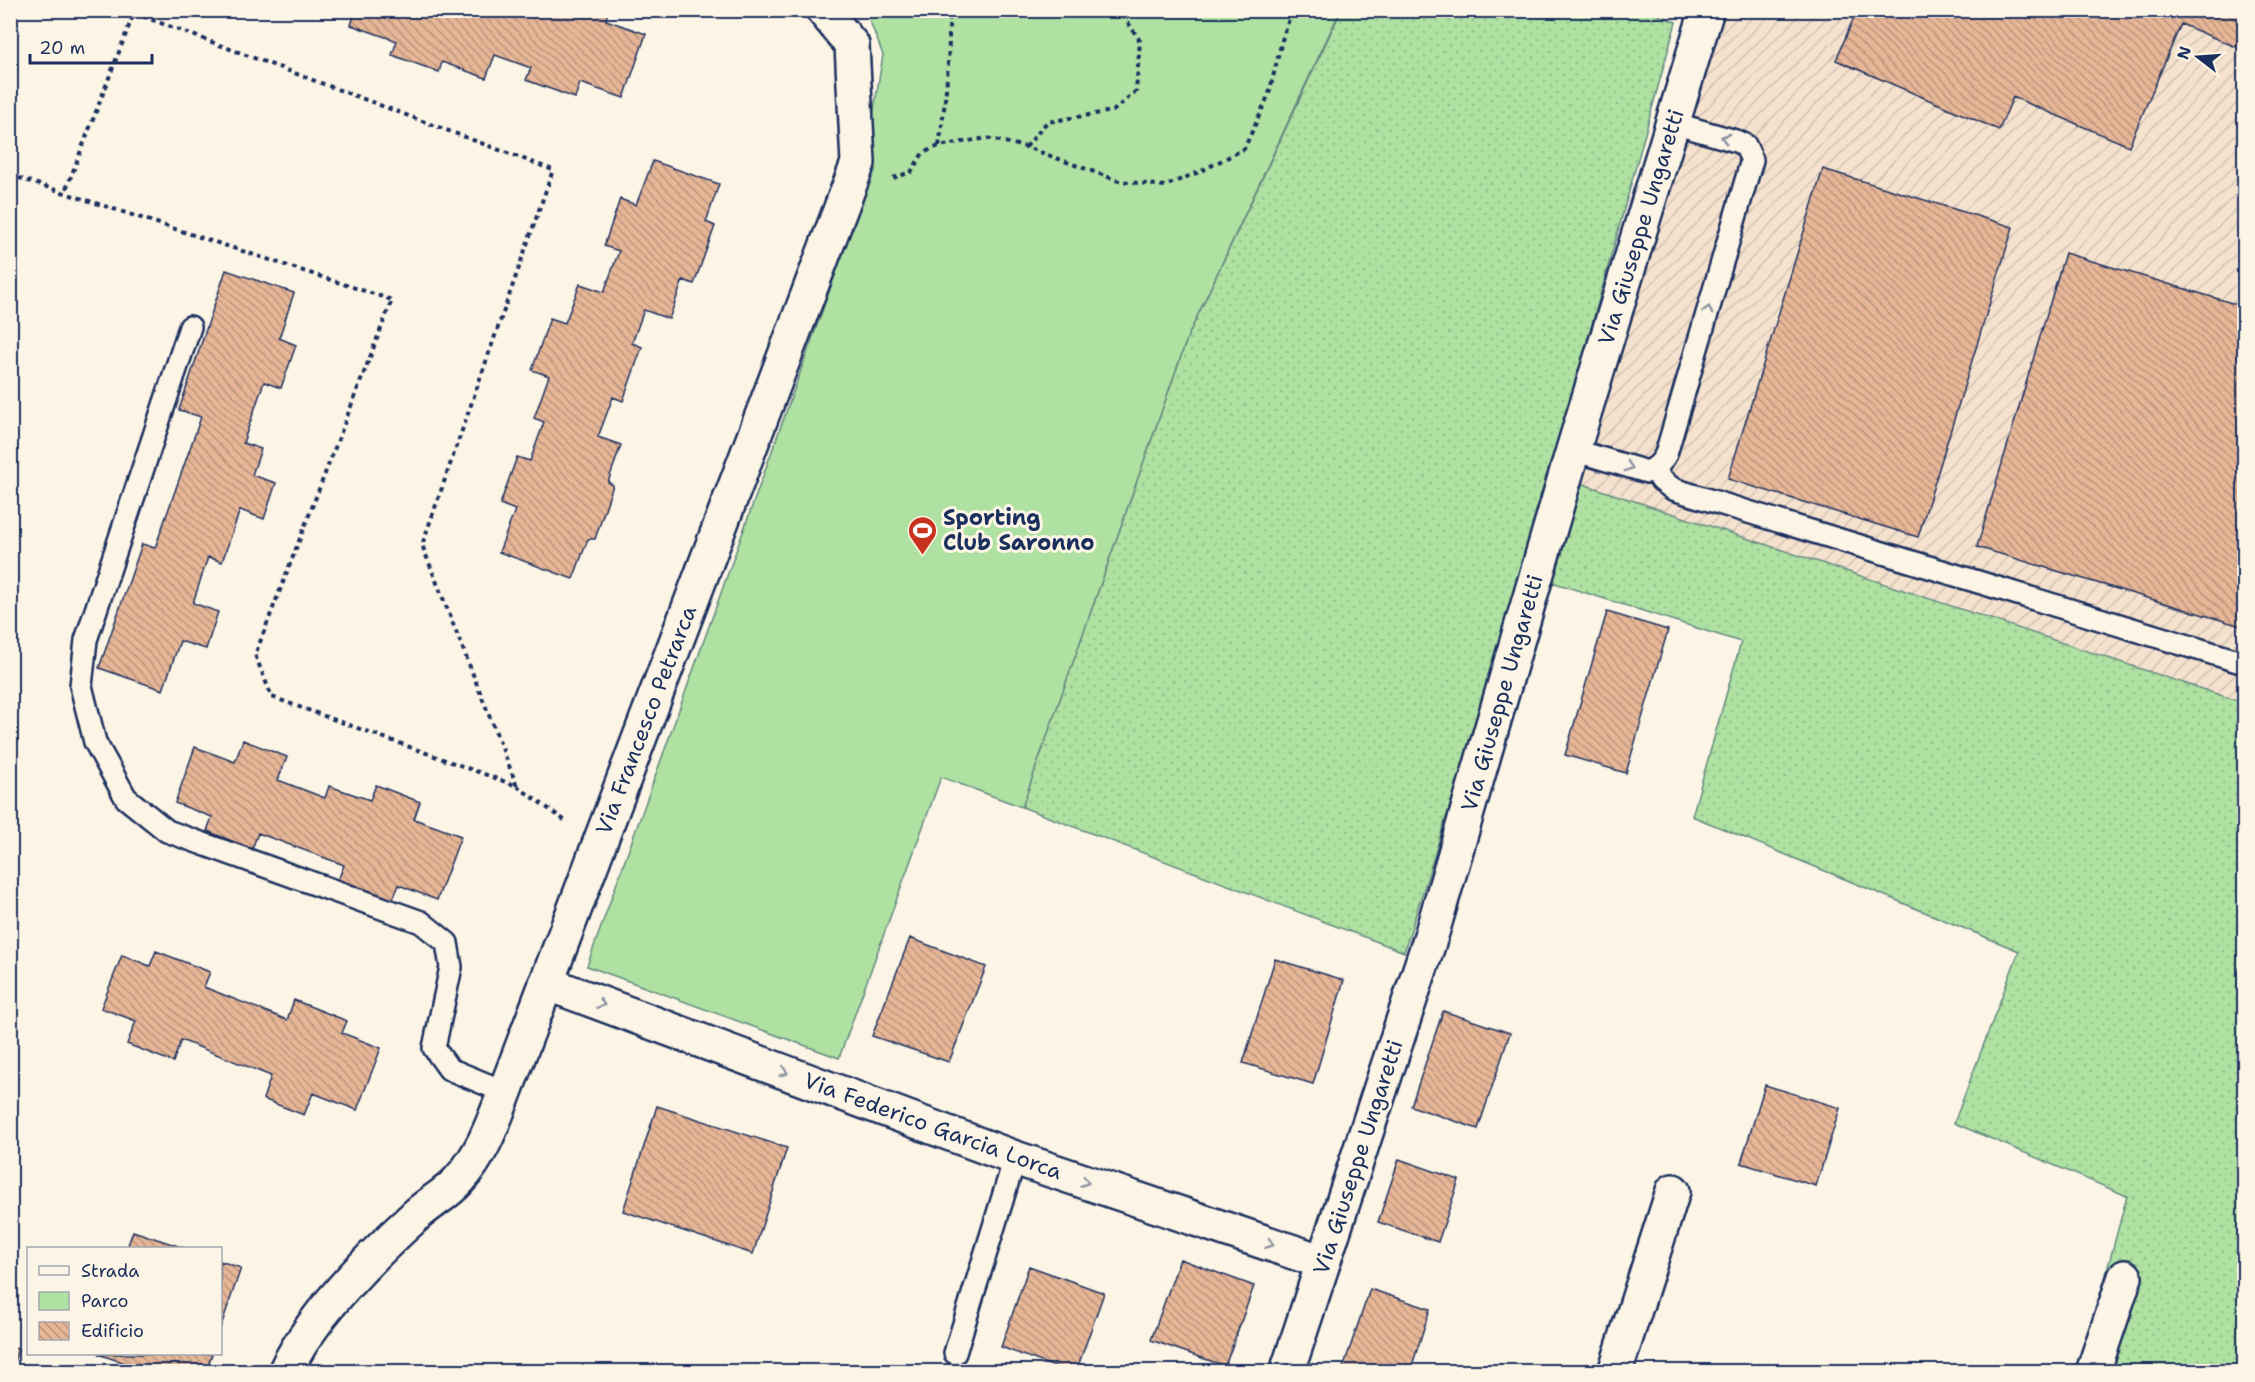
<svg xmlns="http://www.w3.org/2000/svg" width="2255" height="1382" font-family="'Shantell Sans',sans-serif">
<style>
.industrial{fill:url(#industrial-furrows)}
.grass{fill:url(#grass-dots);stroke:#648880;stroke-width:1.5}
.green{fill:#aee1a2;stroke:#648880;stroke-width:1.5}
.building{fill:url(#building-back-hatch);stroke:#1b2f5e;stroke-width:1.5}
.lines{fill:none;stroke-linecap:round;stroke-linejoin:round}
.lane-casing{stroke:#1b2f5e;stroke-width:26}
.street-casing{stroke:#1b2f5e;stroke-width:38}
.path{stroke:#1b2f5e;stroke-width:4;stroke-dasharray:4.5 4.5;stroke-linecap:butt}
.lane{stroke:#fcf5e5;stroke-width:21}
.street{stroke:#fcf5e5;stroke-width:33}
.oneway{stroke:#8c92a2}
.labels{text-anchor:middle;dominant-baseline:central;stroke-width:6;stroke-linejoin:round;paint-order:stroke}
.street-label{font-size:22px;fill:#1b2f5e;stroke:#fcf5e5}
.poi-label{font-size:22px;font-weight:bold;fill:#1b2f5e;stroke:#fcf5e5;text-anchor:start}
</style>
<defs>
<pattern id="industrial-furrows" width="10" height="10" patternUnits="userSpaceOnUse" patternTransform="scale(1.5)"><rect width="10" height="10" fill="#f5e2ce"/><path d="M-1 1l2-2M0 10L10 0M9 11l2-2" fill="none" stroke="#d1c2b3"/></pattern>
<pattern id="grass-dots" width="8" height="8" patternUnits="userSpaceOnUse" patternTransform="scale(1.5)"><rect width="8" height="8" fill="#aee1a2"/><path d="M2 2h.1M6 6h.1" fill="none" stroke="#95c18e" stroke-width="1.8" stroke-linecap="round"/></pattern>
<pattern id="building-back-hatch" width="6" height="6" patternUnits="userSpaceOnUse" patternTransform="scale(1.5)"><rect width="6" height="6" fill="#e6b697"/><path d="M-1 5l2 2M0 0l6 6M5-1l2 2" fill="none" stroke="#ba947e"/></pattern>
</defs>
<rect width="100%" height="100%" fill="#fcf5e5"/>
<filter id="ink" filterUnits="userSpaceOnUse"><feTurbulence type="fractalNoise" baseFrequency=".0167" numOctaves="2"/><feDisplacementMap in="SourceGraphic" scale="12" xChannelSelector="R" yChannelSelector="G"/><feConvolveMatrix kernelMatrix="1 2 1 2 8 2 1 2 1" color-interpolation-filters="sRGB"/></filter>
<g filter="url(#ink)">
<path class="industrial" d="M1715,11H2244V703L1571,480Z"/>
<path class="grass" d="M1646,10L1676,22L1523,573L1404,952L1022,807L1188,336L1341,11Z
M1571,480L2244,703V1371H2080L2127,1196L1954,1123L2019,951L1692,816L1741,642L1542,579Z"/>
<path class="green" d="M866,11H1340L1188,336L1022,807L941,777L839,1058L587,966L856,217L883,55Z"/>
<path class="building" d="M356,10H608L606,20L646,34L624,98L580,83L575,98L526,80L531,68L495,55L486,78L442,62L439,72L392,55L397,41L351,25Z
M1857,10H2244V27L2236,47L2181,24L2129,146L2013,97L1999,130L1836,60Z
M653,161L719,184L706,222L715,226L694,284L683,280L669,319L644,310L632,343L642,347L623,401L613,397L598,437L621,445L608,482L613,485L595,539H588L573,579L499,552L515,510L500,504L517,457L530,461L544,422L534,418L549,376L532,370L550,318L565,323L580,284L604,292L619,251L604,246L620,199L636,205Z
M1823,169L2013,227L1918,537L1728,479Z
M2065,253L2242,306L2244,297V627L1977,547Z
M226,270L294,293L279,338L296,345L281,388L264,382L243,443L261,449L252,475L276,483L264,519L240,510L222,562L208,557L193,603L218,612L206,649L180,641L163,690L99,668L142,544L155,548L201,417L179,410Z
M1607,612L1668,630L1626,773L1565,755Z
M243,740L287,757L278,780L325,798L329,786L370,800L376,785L420,802L414,819L461,836L437,900L399,885L392,901L338,880L344,865L258,833L252,849L207,831L212,817L175,803L195,747L235,762Z
M910,938L986,967L949,1062L872,1036Z
M156,951L210,972L204,987L287,1020L294,1000L347,1021L342,1033L381,1048L357,1110L313,1093L304,1115L263,1099L271,1076L181,1040L173,1062L127,1044L136,1021L101,1008L122,955L150,966Z
M1275,959L1344,980L1313,1084L1243,1063Z
M1443,1011L1510,1033L1478,1129L1411,1106Z
M1765,1085L1840,1108L1816,1186L1741,1163Z
M657,1106L787,1148L753,1254L623,1211Z
M1399,1159L1459,1180L1438,1242L1378,1222Z
M133,1231L184,1248H127Z
M1180,1259L1254,1286L1225,1366L1151,1340Z
M220,1261L241,1268L220,1329Z
M1029,1266L1104,1293L1076,1372H1068L1001,1347Z
M1370,1289L1430,1309L1410,1372L1342,1371Z
M10,1347L18,1349L11,1372H10Z
M98,1354H212L206,1372H152Z"/>
<g class="lines">
<defs>
<path id="lane" d="M190,327L86,640L81,686L95,742L126,798L167,831L421,922L447,943L451,967L434,1048L449,1069L505,1092
M1573,450L1647,472C1657,468 1661,463 1666,454L1752,160L1745,145L1736,141L1673,123
M1655,469L1661,480L1673,489L2244,663
M955,1353L1015,1158"/>
<path id="street" d="M546,983L1015,1158L1323,1262
M285,1372C311,1316 368,1259 413,1218C427,1204 446,1195 459,1180C482,1155 493,1123 505,1092L858,163L852,45L823,10
M1287,1372L1431,936L1573,450L1707,10
M1615,1372L1673,1191
M2093,1372L2125,1277"/>
</defs>
<use href="#lane" class="lane-casing"/>
<use href="#street" class="street-casing"/>
<path class="path" d="M126,10L134,13L135,10
M949,15L965,10
M939,146C946,100 950,56 949,10
M1026,147L1047,122L1113,111L1136,91L1140,41L1120,10
M10,175L392,300L255,655L272,697L517,786L422,545L553,170L134,13L65,192
M893,178L911,172L923,153L939,146L987,138L1026,147L1119,181L1165,186L1201,171L1244,149L1269,94L1282,40L1292,10
M517,786L567,822"/>
<use href="#lane" class="lane"/>
<use href="#street" class="street"/>
</g>
<defs><path id="oneway-chevron" d="M-2-3.5L2.5 0L-2 3.5" fill="none" stroke-width="1.6" stroke-linecap="round" stroke-linejoin="round" transform="scale(1.5)"/></defs>
<g class="oneway">
<use href="#oneway-chevron" transform="translate(1725 138) rotate(-164)"/>
<use href="#oneway-chevron" transform="translate(1708 310) rotate(-74)"/>
<use href="#oneway-chevron" transform="translate(1629 467) rotate(17)"/>
<use href="#oneway-chevron" transform="translate(601 1004) rotate(20)"/>
<use href="#oneway-chevron" transform="translate(784 1072) rotate(20)"/>
<use href="#oneway-chevron" transform="translate(1085 1182) rotate(19)"/>
<use href="#oneway-chevron" transform="translate(1270 1244) rotate(19)"/>
</g>
</g>
<defs>
<symbol id="stadium-pin" viewBox="-11 -11 22 30"><path d="M0 17L-7.5 6A9.5 9.5 0 1 1 7.5 6Z" fill="#c8321e" stroke="#fcf5e5"/><path d="M0-5a6.5 5 0 1 0 0 10a6.5 5 0 1 0 0-10ZM-3.5-1.8h7v3.6h-7Z" fill="#fff"/></symbol>
</defs>
<g fill-rule="evenodd">
<use href="#stadium-pin" x="906" y="514" width="33" height="45"/>
</g>
<g class="labels">
<g class="street-label">
<text transform="translate(1641 227) rotate(-73)">Via Giuseppe Ungaretti</text>
<text transform="translate(1502 693) rotate(-74)">Via Giuseppe Ungaretti</text>
<text transform="translate(646 720) rotate(-69)">Via Francesco Petrarca</text>
<text transform="translate(933 1126) rotate(20)">Via Federico Garcia Lorca</text>
<text transform="translate(1358 1157) rotate(-72)">Via Giuseppe Ungaretti</text>
</g>
<g class="poi-label">
<text x="943" y="517">Sporting<tspan x="943" dy="25">Club Saronno</tspan></text>
</g>
</g>
<rect width="2255" height="1382" fill="none" stroke="#fcf5e5" stroke-width="36"/>
<rect x="18" y="18" width="2219" height="1346" fill="none" stroke="#1b2f5e" stroke-width="2" filter="url(#ink)"/>
<rect x="27" y="1247" width="195" height="108" fill="#fcf5e5" stroke="#a2a6af" stroke-width="1.5"/>
<rect x="39" y="1266" width="30" height="9" fill="#fcf5e5" stroke="#a2a6af" stroke-width="1.5"/>
<text x="81" y="1277" font-size="18" fill="#1b2f5e">Strada</text>
<rect x="39" y="1292" width="30" height="18" fill="#aee1a2" stroke="#a2a6af" stroke-width="1.5"/>
<text x="81" y="1307" font-size="18" fill="#1b2f5e">Parco</text>
<rect x="39" y="1322" width="30" height="18" fill="url(#building-back-hatch)" stroke="#a2a6af" stroke-width="1.5"/>
<text x="81" y="1337" font-size="18" fill="#1b2f5e">Edificio</text>
<g transform="translate(2198 57) rotate(287)" stroke="#fcf5e5" stroke-width="4.5" paint-order="stroke">
<path d="M0-4.5L10 22L0 15L-10 22Z" fill="#1b2f5e"/>
<text y="-9" font-size="16" font-weight="bold" text-anchor="middle" fill="#1b2f5e">N</text>
</g>
<path d="M30 54v9h122v-9" fill="none" stroke="#1b2f5e" stroke-width="3"/>
<text x="39" y="54" font-size="18" fill="#1b2f5e" stroke="#fcf5e5" stroke-width="4.5" paint-order="stroke">20 m</text>
</svg>
